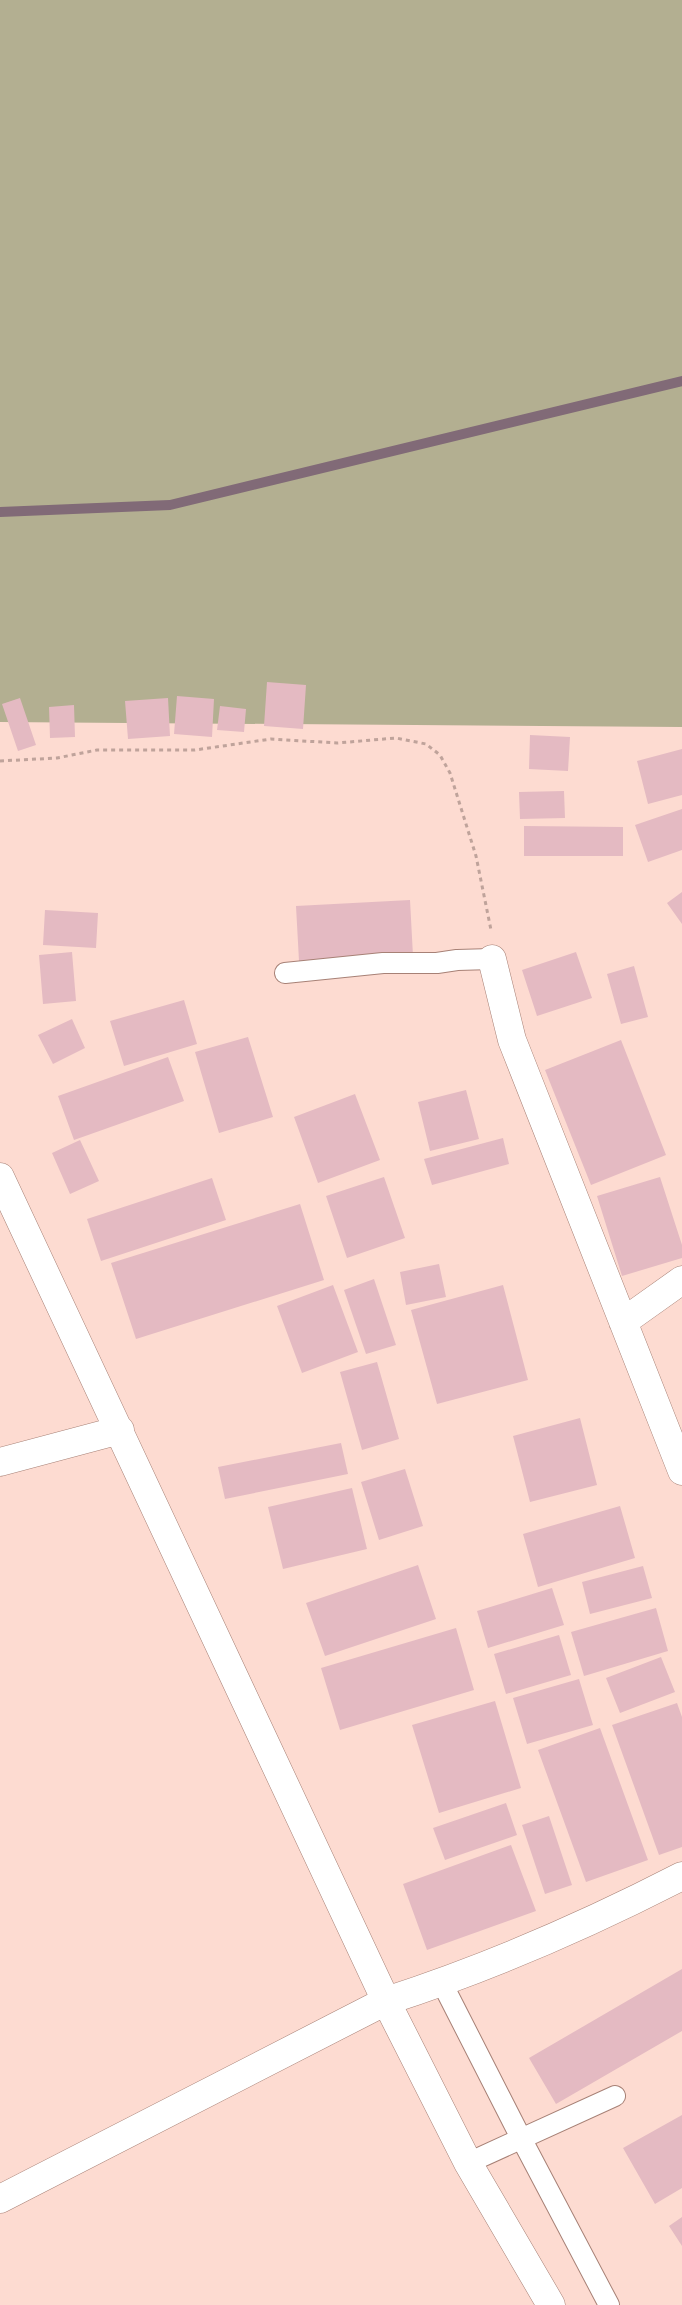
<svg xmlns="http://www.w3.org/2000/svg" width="682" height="2305" font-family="Figtree,sans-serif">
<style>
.forest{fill:#b3af91}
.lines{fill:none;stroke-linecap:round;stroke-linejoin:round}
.stream{stroke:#816a77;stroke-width:10}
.building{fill:#e4bac2}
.service-casing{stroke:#a78176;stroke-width:22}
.minor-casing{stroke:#a78176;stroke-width:29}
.path{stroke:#bfa39b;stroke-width:3;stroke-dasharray:4 4;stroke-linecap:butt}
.service{stroke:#fff;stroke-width:20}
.minor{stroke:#fff;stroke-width:28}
</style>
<rect width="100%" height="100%" fill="#fddbd1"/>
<path class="forest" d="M0,0H682V727L0,722Z"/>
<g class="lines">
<path class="stream" d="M0,512L170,505L682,381"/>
</g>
<path class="building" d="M267,682L306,685L303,729L264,726Z
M177,696L214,699L212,737L174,734Z
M20,698L36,745L18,751L2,704Z
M168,698L170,736L128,739L125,701Z
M74,705L75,737L50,738L49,707Z
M220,706L246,709L244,732L217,730Z
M530,735L570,737L568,771L529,769Z
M682,749V795L648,804L637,761Z
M564,791L565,818L520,819L519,792Z
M682,809V850L648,862L635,825Z
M524,826L623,827V856H524Z
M682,892V924L667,903Z
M410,900L413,956L299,961L296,906Z
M45,910L98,913L96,948L43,945Z
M72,952L76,1001L43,1004L39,955Z
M576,952L592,998L537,1016L522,970Z
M634,966L648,1017L621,1024L607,974Z
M184,1000L197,1044L124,1066L110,1021Z
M72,1019L85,1048L53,1064L38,1035Z
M248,1037L273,1117L219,1133L195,1052Z
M621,1040L666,1155L591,1185L545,1070Z
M168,1057L184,1101L74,1140L58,1096Z
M466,1090L479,1139L430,1151L418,1102Z
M355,1094L380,1160L318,1183L294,1117Z
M503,1138L509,1164L432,1185L424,1159Z
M80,1140L99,1181L70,1194L52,1153Z
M384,1177L405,1238L347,1258L326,1196Z
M660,1177L682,1245V1258L622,1276L597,1196Z
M212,1178L226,1220L101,1261L87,1219Z
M300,1204L324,1280L136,1339L111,1263Z
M439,1264L446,1297L406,1305L400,1272Z
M374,1279L396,1345L366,1354L344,1290Z
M333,1285L358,1352L302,1373L277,1306Z
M503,1285L528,1380L437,1404L411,1310Z
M377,1362L399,1439L362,1450L340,1372Z
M580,1418L597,1485L530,1502L513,1436Z
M341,1443L348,1474L225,1499L218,1467Z
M405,1469L423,1526L379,1540L361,1482Z
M352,1488L367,1549L283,1569L268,1507Z
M620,1506L635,1558L538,1587L523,1534Z
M418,1565L436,1619L325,1656L306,1603Z
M643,1566L652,1598L590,1614L582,1582Z
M552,1588L564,1625L488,1648L477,1611Z
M656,1608L668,1651L584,1676L571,1632Z
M456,1628L474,1690L340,1730L321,1668Z
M559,1635L571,1675L506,1694L494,1654Z
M661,1657L675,1692L620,1713L606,1678Z
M579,1679L593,1725L527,1744L513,1698Z
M495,1701L521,1788L439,1813L412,1725Z
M677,1703L682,1717V1847L659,1855L612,1725Z
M600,1728L648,1860L586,1882L538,1750Z
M506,1803L517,1835L445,1860L433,1828Z
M549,1816L572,1885L545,1894L522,1825Z
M511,1845L536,1911L427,1950L403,1884Z
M682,1969V2031L556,2104L529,2058Z
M682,2115V2188L655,2204L623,2148Z
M682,2217V2246L669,2226Z"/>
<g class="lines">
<defs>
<path id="service" d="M285,973L383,963H437L457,960L492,959
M442,1983L521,2138L609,2305
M468,2163L615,2096"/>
<path id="minor" d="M492,959L512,1040L682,1471
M0,1177L386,2001L468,2163L551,2305
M623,1322L682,1280
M0,1462L120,1430
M0,2199L386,2001C488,1968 587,1925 682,1876"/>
</defs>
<use href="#service" class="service-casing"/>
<use href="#minor" class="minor-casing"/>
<path class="path" d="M0,761L57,758L97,750H195L271,739L337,743L396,738L426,744L440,755L450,773L476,856L491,930"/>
<use href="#service" class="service"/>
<use href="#minor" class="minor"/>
</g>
</svg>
